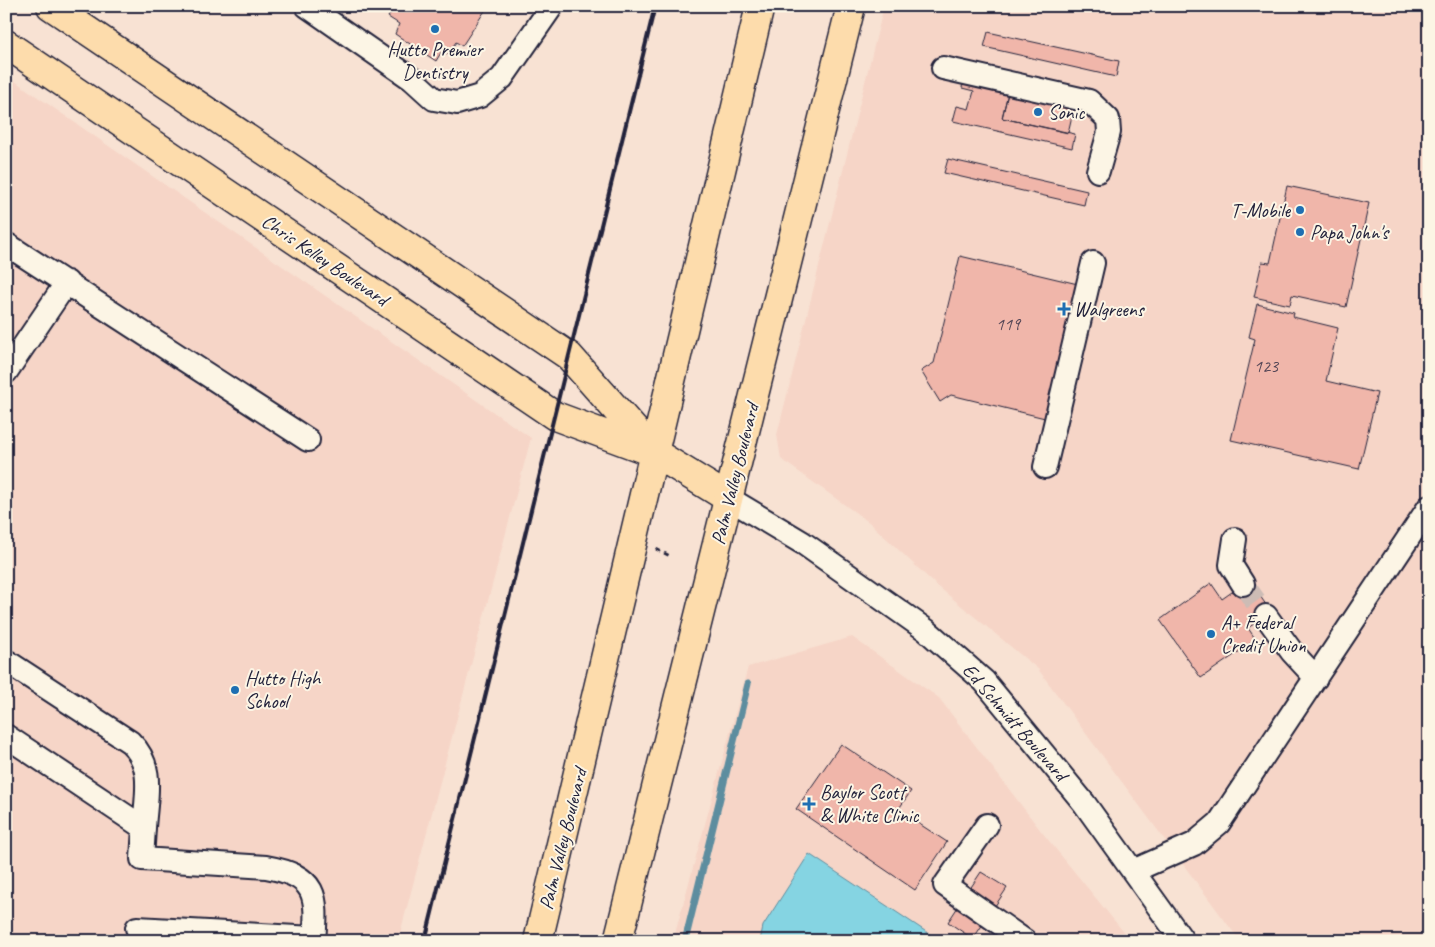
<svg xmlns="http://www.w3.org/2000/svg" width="1435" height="947" font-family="Caveat,sans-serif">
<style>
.built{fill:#f6d5c7}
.water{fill:#85d4e2;stroke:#5d8d9f}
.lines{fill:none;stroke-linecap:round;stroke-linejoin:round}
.stream{stroke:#5d8d9f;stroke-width:7}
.building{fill:#f0b6aa;stroke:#22223b}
.minor-tunnel{stroke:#cdbcb5;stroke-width:22;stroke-dasharray:22 11;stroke-linecap:butt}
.minor-casing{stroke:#22223b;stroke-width:26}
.major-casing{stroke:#22223b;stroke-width:31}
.highway-casing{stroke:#22223b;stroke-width:31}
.path{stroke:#22223b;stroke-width:3;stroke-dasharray:5 4;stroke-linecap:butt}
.minor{stroke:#fcf5e5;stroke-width:22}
.major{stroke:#fddcac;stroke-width:28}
.highway{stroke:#fddcac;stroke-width:28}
.rail{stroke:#22223b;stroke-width:4}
.poi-dot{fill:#1f6fb2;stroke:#fcf5e5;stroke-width:2}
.labels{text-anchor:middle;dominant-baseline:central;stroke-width:4;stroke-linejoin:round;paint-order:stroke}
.number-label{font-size:18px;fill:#564757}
.poi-label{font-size:20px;fill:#22223b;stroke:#fcf5e5;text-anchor:start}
.street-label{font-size:20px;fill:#22223b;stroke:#fcf5e5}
</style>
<rect width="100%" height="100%" fill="#f8e2d3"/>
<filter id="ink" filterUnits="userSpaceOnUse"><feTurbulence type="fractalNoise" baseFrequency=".02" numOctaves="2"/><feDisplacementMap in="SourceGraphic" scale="10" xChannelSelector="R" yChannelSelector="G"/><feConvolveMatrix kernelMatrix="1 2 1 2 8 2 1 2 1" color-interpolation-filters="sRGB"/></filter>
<g filter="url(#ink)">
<path class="built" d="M884,6H1429V941H1240L1038,669L935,584L870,523L781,459L777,435Z
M6,75L531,438L398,941H6Z
M852,637L939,698L1041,831L1131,941H673L748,667Z"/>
<path class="water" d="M809,854L940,941H760L763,926Z"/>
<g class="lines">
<path class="stream" d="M685,941L748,684"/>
</g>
<path class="building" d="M395,6H488L462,46L456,42L447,55L442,51L436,61L395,34L399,24L388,17Z
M988,32L1119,61L1116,77L984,47Z
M964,76L1008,93L1002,118L1075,134L1072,148L953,121L957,106L969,109L974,91L962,88Z
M1008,93L1074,107L1068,133L1002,118Z
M948,159L1087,191L1084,205L944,173Z
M1287,186L1369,203L1346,307L1292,295L1290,305L1254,297L1262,262L1270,263Z
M960,256L1082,285L1049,419L951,395L940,402L921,371L934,363Z
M1257,304L1294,313L1293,317L1338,328L1326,381L1377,393L1359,469L1231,440L1255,339L1249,337Z
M1249,580L1271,612L1248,628L1256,640L1201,678L1160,620L1211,583L1222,599Z
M841,744L911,791L898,810L947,842L915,890L796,809Z
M981,872L1007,888L973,939L948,922Z"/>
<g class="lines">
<path class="minor-tunnel" d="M1243,584L1266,616"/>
<defs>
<path id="minor" d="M307,6L412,79L434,99L457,103L480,96L502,78L552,6
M943,68L1089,101L1108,119L1109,132L1098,171
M6,244L308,440
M6,372L67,282
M1045,467L1093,263
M728,498L803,543L926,630L984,681L1084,803L1183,941
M1235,539L1231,565L1243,584
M1266,616L1292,652L1316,678
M6,661L130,742C155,766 146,795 144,828
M6,736L144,828L142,859L266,867C317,876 318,895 314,941
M987,825L945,885L1025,941
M1133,871L1194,844L1219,823L1429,507
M137,928L314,938"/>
<path id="major" d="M51,6L569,356L652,450
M6,44L555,416L655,453L728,498"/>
<path id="highway" d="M538,941L760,6
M618,941L851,6"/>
</defs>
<use href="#minor" class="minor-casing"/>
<use href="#major" class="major-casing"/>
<use href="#highway" class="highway-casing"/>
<path class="path" d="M656,549L672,557"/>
<use href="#minor" class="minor"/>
<use href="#major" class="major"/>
<use href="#highway" class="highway"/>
<path class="rail" d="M425,941L655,6"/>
</g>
</g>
<g class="poi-dot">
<circle cx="435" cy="29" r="5"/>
<circle cx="1038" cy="112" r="5"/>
<circle cx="1300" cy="210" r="5"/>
<circle cx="1300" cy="232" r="5"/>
<path d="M1061.5 301.5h5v5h5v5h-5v5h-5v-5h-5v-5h5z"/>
<circle cx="1211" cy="634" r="5"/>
<circle cx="235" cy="690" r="5"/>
<path d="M806.5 796.5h5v5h5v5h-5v5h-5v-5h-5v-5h5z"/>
</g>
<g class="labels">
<g class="number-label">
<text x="1008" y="324">119</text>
<text x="1266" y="366">123</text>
</g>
<g class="poi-label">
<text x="435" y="49" text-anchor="middle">Hutto Premier<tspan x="435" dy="23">Dentistry</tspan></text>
<text x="1048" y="112">Sonic</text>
<text x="1290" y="210" text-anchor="end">T-Mobile</text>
<text x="1310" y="232">Papa John's</text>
<text x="1074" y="309">Walgreens</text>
<text x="1221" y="622">A+ Federal<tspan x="1221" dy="23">Credit Union</tspan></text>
<text x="245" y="678">Hutto High<tspan x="245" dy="23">School</tspan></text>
<text x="820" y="792">Baylor Scott<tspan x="820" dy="23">&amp; White Clinic</tspan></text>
</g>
<g class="street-label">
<text transform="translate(325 260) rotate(34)">Chris Kelley Boulevard</text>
<text transform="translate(735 474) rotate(-76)">Palm Valley Boulevard</text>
<text transform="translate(1015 722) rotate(49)">Ed Schmidt Boulevard</text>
<text transform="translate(563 839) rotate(-76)">Palm Valley Boulevard</text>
</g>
</g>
<rect width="1435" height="947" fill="none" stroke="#fcf5e5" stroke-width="25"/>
<rect x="12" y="12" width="1410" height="922" fill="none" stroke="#22223b" stroke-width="2" filter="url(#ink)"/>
</svg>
